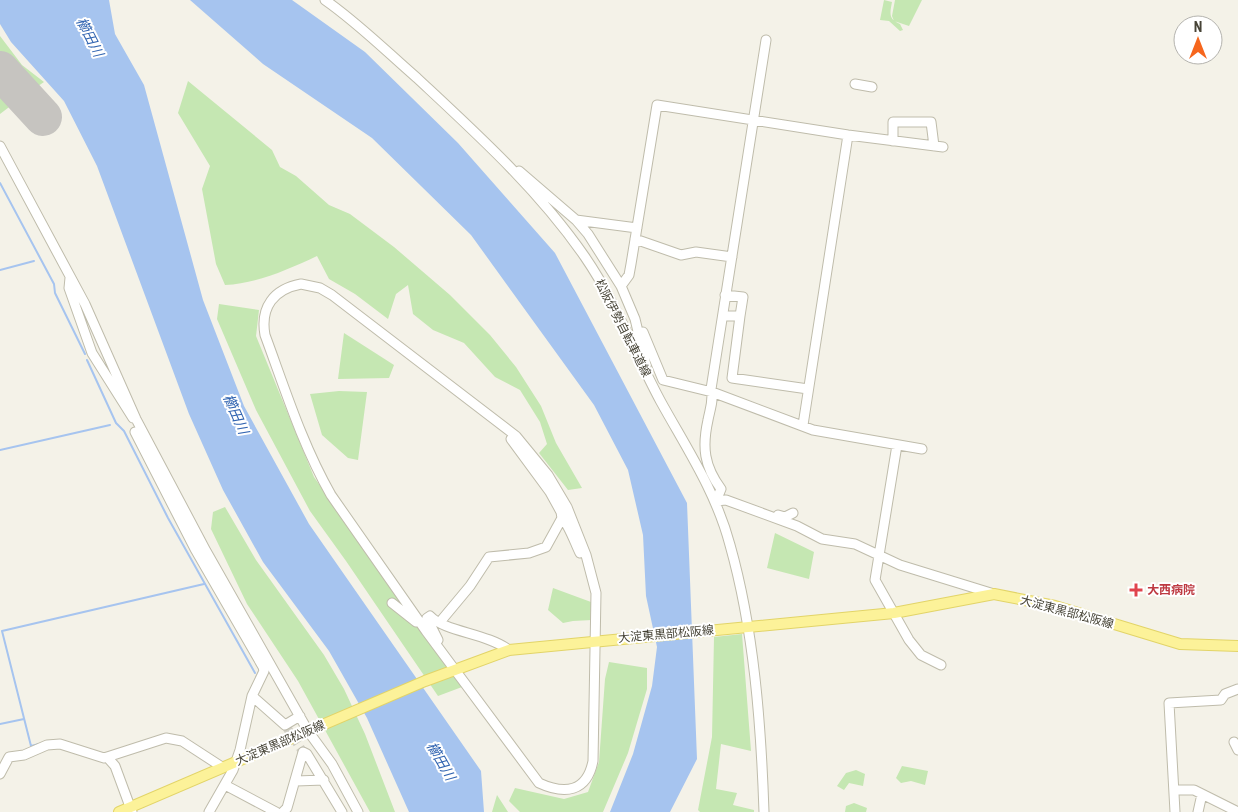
<svg xmlns="http://www.w3.org/2000/svg" width="1238" height="812" font-family="'Roboto Condensed','Noto Sans JP',sans-serif">
<style>
.green{fill:#c5e7b2}
.water{fill:#a6c4ef}
.lines{fill:none;stroke-linecap:round;stroke-linejoin:round}
.stream{stroke:#a6c4ef;stroke-width:2}
.runway{stroke:#c6c4c0;stroke-width:38}
.minor-tunnel{stroke:#d1cfc5;stroke-width:9;stroke-dasharray:9 4.5;stroke-linecap:butt}
.minor-casing{stroke:#bfbcab;stroke-width:11}
.major-casing{stroke:#e2d468;stroke-width:12}
.minor{stroke:#fff;stroke-width:9}
.major{stroke:#fcf299;stroke-width:10}
.health-dot{fill:#e0444e;stroke:#fff;stroke-width:2}
.labels{text-anchor:middle;dominant-baseline:central;stroke-width:4;stroke-linejoin:round;paint-order:stroke}
.street-label{font-size:12px;fill:#474437;stroke:#fff}
.health-label{font-size:12px;font-weight:bold;fill:#be3a42;stroke:#fff;text-anchor:start}
.water-label{font-size:14px;font-style:italic;fill:#3164b1;stroke:#fff}
</style>
<rect width="100%" height="100%" fill="#f4f2e8"/>
<path class="green" d="M884,0L892,2C890,13 888,19 900,24L903,30L900,31L889,21L880,20Z
M895,0H922L909,26L894,21L892,16Z
M0,36L22,65L44,82L28,93L0,63Z
M0,75L21,98L0,114Z
M188,81L272,150L280,167L296,176L329,205L350,214L394,247L450,295L490,335L516,367L541,406L556,443L582,488L568,490L539,453L547,444L540,422L520,390L495,377L464,343L433,330L413,314L408,285L396,294L388,319L355,294L329,279L317,256C287,270 258,283 225,285L216,264L202,189L210,166L178,113Z
M219,304L259,310L256,336L314,477L462,687L438,696L346,561L310,511L256,410L217,319Z
M344,333L394,365L389,378L338,379Z
M339,391L367,392L358,460L348,458L322,435L310,394Z
M225,507L256,560L324,655L344,689L365,734L395,812H370L298,681L247,604L211,529L213,512Z
M775,533L814,552L809,579L767,568Z
M553,588L591,602L592,620L573,621L563,623L548,610Z
M742,634L751,751L721,744L716,789L737,793L733,805L754,810V812H700L698,810L712,737L714,637Z
M609,662L647,668V689L628,753L603,812H520L509,801L515,788L564,799L588,792L599,762L605,679Z
M902,766L928,771L925,785L911,781L901,783L896,778Z
M856,770L865,774L863,786L849,783L844,790L837,786L846,773Z
M497,795L508,812H492Z
M854,803L867,808L866,812H845L846,806Z"/>
<path class="water" d="M0,0H109L115,34L144,85L203,300L244,406L309,524L481,771L484,812H409L367,718L329,651L263,562L223,490L189,414L97,166L64,101L11,42L0,24Z
M190,0H292L365,52L458,143L555,253L687,503L697,759L670,812H610L633,754L652,686L657,647L646,596L643,535L628,470L594,405L471,235L372,138L263,64Z"/>
<g class="lines">
<path class="stream" d="M0,183L54,284L55,293L85,354
M0,270L34,261
M87,360L116,423L124,431L168,518L255,673
M0,450L110,425
M0,724L24,719
M39,744L31,746L2,631L204,584"/>
<path class="runway" d="M0,70L43,117"/>
<path class="minor-tunnel" d="M285,725L303,752"/>
<defs>
<path id="minor" d="M325,0C358,23 387,52 417,78C477,134 538,189 585,257C616,302 635,354 661,402C687,449 716,492 730,545C754,630 761,723 764,812
M855,84L872,87
M893,141V122H931L934,146
M0,146L85,304L136,419L206,551L308,731L332,764L358,812
M519,171L576,220L588,234L621,286
M576,220L637,228
M635,239L681,255L696,252L732,257
M70,278L69,288L92,353L133,418
M301,284L320,288L332,295L516,436L548,475L567,507L586,555L596,593L593,761C587,792 565,795 539,783L426,631L331,495C302,444 285,389 265,335C260,307 274,289 301,284Z
M723,316H740L743,297L725,295
M740,316L732,378L808,389
M643,332L663,380L712,392L813,430L922,449
M646,365L635,319L621,286L629,275L631,264L657,105L848,135L943,147
M803,425L848,135
M135,432L195,549L263,667L264,671L252,696L240,750L233,770L209,812
M511,439L550,492L561,512L562,518
M897,445L875,580L909,640L921,655L941,665
M716,501L721,489C704,466 702,447 708,420C710,409 714,400 711,389L766,40
M716,501L726,500L797,526L822,539L855,544L900,565L994,594
M778,515L785,517L793,513
M392,603L416,622
M440,622L470,586L489,557L529,553L546,547L562,518C569,525 575,543 580,553
M438,640L427,618L430,616C445,632 486,633 509,650
M252,696L285,725L300,716
M1234,742L1238,750
M107,757L115,766L132,812
M0,774L9,757L24,755L47,745L60,744L104,758L166,738L182,741L222,767
M296,781L324,780
M225,785L276,812
M1174,790H1194L1238,812
M283,812L287,808L303,752L307,754L342,812
M1175,812L1169,703L1221,700L1225,694L1238,689
M1198,812L1202,794"/>
<path id="major" d="M119,812L425,681L509,650L894,613L994,594L1055,606L1180,644L1238,646"/>
</defs>
<use href="#minor" class="minor-casing"/>
<use href="#major" class="major-casing"/>
<use href="#minor" class="minor"/>
<use href="#major" class="major"/>
</g>
<path class="health-dot" d="M1133.5 582.5h5v5h5v5h-5v5h-5v-5h-5v-5h5z"/>
<g class="labels">
<g class="street-label">
<text transform="translate(623 328) rotate(63)">松阪伊勢自転車道線</text>
<text transform="translate(1067 612) rotate(15)">大淀東黒部松阪線</text>
<text transform="translate(666 634) rotate(-5)">大淀東黒部松阪線</text>
<text transform="translate(280 743) rotate(-23)">大淀東黒部松阪線</text>
</g>
<g class="health-label">
<text x="1147" y="590">大西病院</text>
</g>
<g class="water-label">
<text transform="translate(90 37) rotate(63)">櫛田川</text>
<text transform="translate(236 414) rotate(66)">櫛田川</text>
<text transform="translate(441 761) rotate(60)">櫛田川</text>
</g>
</g>
<g transform="translate(1198 40)"><circle r="24" fill="#ffffff" stroke="#b5b4af"/>
<path d="M0-4L9 19L0 12L-9 19Z" fill="#f6661d"/>
<text y="-8" font-size="14" font-weight="bold" text-anchor="middle" fill="#474437">N</text>
</g>
</svg>
